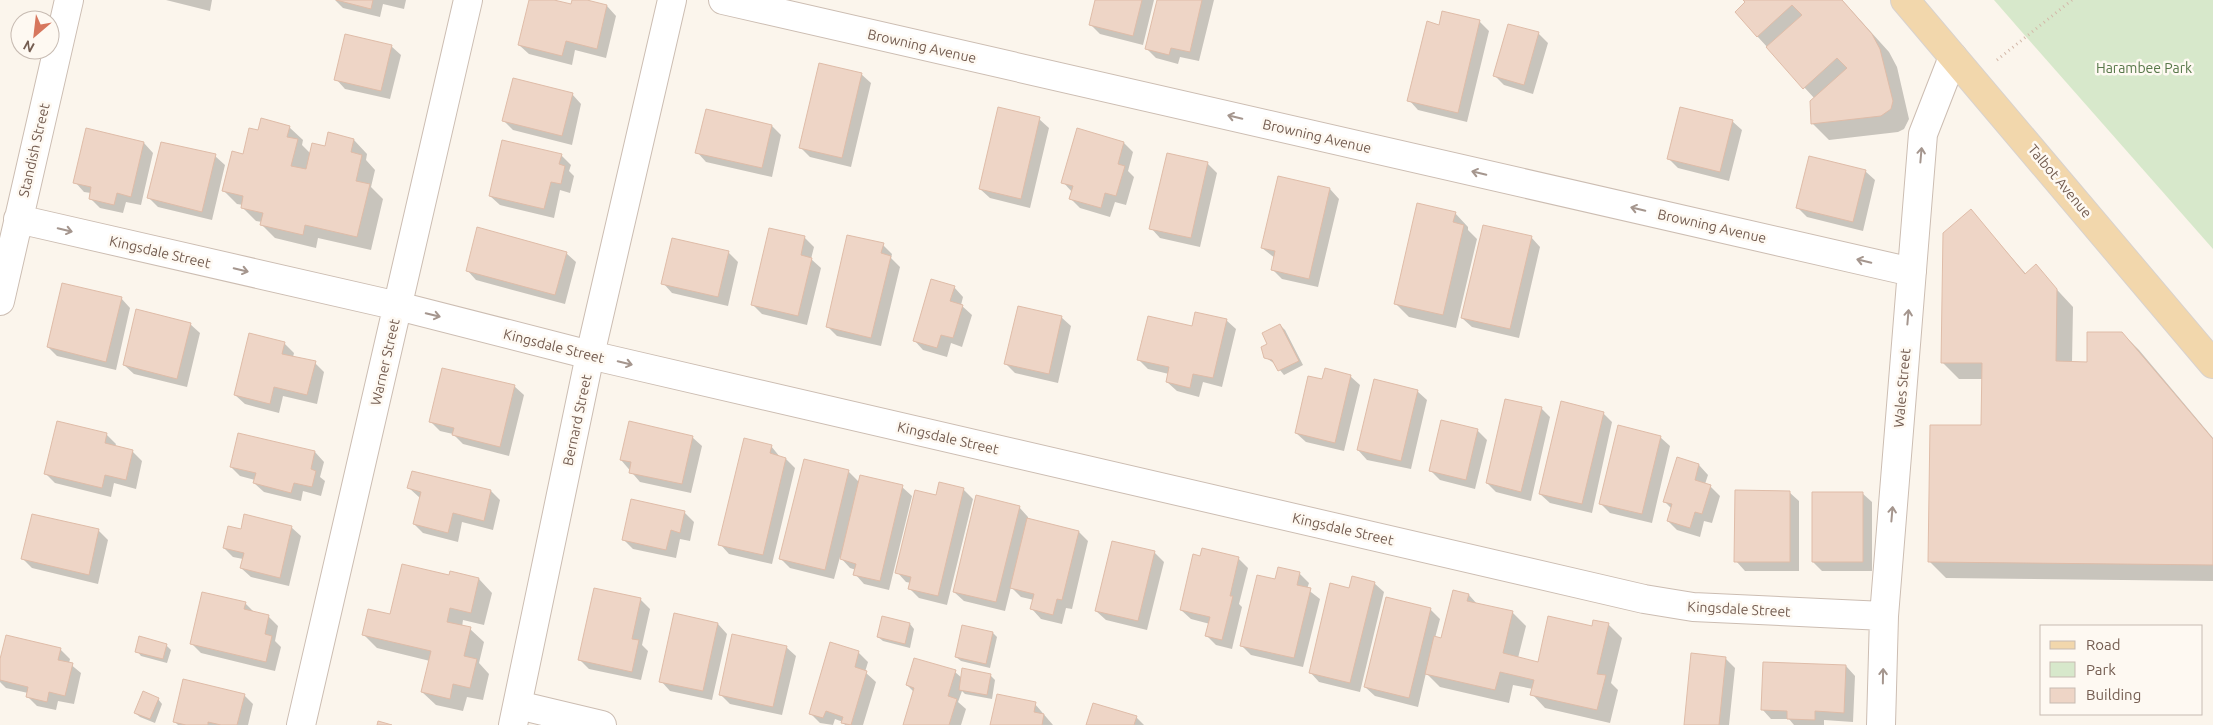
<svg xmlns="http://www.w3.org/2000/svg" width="2213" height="725" font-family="Ubuntu,sans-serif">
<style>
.green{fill:#d7e8cb}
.shadow{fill:#0003}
.building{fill:#eed5c6;stroke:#dfbca8}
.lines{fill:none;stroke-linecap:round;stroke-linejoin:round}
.minor-casing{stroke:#ccbdb2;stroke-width:30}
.major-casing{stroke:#d8d2ce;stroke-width:30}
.path{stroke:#d3b8a9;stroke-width:3;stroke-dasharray:1 4;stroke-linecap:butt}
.minor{stroke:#fff;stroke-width:28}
.major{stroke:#f2d7ac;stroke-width:28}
.oneway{stroke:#a5968e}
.labels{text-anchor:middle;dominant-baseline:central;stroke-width:5;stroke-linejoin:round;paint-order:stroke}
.street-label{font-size:14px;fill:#745d51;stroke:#fef9f2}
.park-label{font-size:14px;fill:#58784a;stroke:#fef9f2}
</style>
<rect width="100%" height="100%" fill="#fbf5ec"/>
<path class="green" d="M1994,0H2213V249L2021,31Z"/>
<path class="shadow" d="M166,0H212L210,11Z
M335,0H406L404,9L383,4L380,17L343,8Z
M530,0H549L572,6L574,0H582L607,6L616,16L606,58L575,50L572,65L529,54L519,45Z
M1097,0H1154L1143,45L1100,34L1091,25Z
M1159,0H1214L1199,61L1180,57L1178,64L1156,58L1147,49Z
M1745,0H1842L1889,52L1897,67L1909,119L1904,129L1898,132L1829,140L1812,123L1815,99L1757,36Z
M1443,12L1480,22L1489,31L1467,122L1418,110L1409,100L1439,26Z
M1538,33L1548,43L1533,94L1504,85L1495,76Z
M391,46L401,55L390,99L345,89L336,79Z
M861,74L871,83L851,167L810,157L800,147Z
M572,94L581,104L572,145L513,130L504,121Z
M1039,119L1049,128L1030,208L990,198L980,189Z
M1732,121L1742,130L1729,181L1678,168L1669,159Z
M772,126L781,135L772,177L706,162L697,152Z
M289,127L303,140L302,145L311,154L326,147L354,140L367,154L366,160L375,170L371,187L383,199L371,250L318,238L316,248L275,238L261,224L262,222L256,221L242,207L243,205L237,204L224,191L259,131Z
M144,143L153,153L141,205L126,202L123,213L100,208L90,198L91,193L84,192L75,182Z
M1124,143L1133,152L1128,171L1134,177L1126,205L1115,202L1110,217L1080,208L1070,198L1072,192L1063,182Z
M561,155L571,165L569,171L574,176L570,193L560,190L554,218L500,205L490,196Z
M215,156L225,165L212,220L158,207L149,198Z
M1208,164L1217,173L1200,247L1160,238L1151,228Z
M1865,171L1875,180L1863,231L1807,217L1798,208Z
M1330,189L1339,199L1318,287L1282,279L1272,269L1275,258L1262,248Z
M1971,211L2026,274L2035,266L2073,307L2072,363H2088L2122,333L2139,350L2213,438V581L1946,578L1929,561L1982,427L1983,379H1959L1942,362Z
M1455,213L1468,227V230L1477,239L1456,328L1409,317L1395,303Z
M804,237L814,247L811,259L821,268L807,325L762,314L753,305Z
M1531,237L1540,247L1519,338L1472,327L1462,318Z
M883,245L892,254L891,258L900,267L881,346L837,336L827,326Z
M728,252L738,262L728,306L672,293L663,283Z
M566,253L576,262L565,304L476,280L467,270Z
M954,287L963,297L961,305L972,315L962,347L951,343L947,357L923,350L914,340Z
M121,298L130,308L116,370L57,356L48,347Z
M1061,317L1071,326L1058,383L1015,373L1006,364Z
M1226,320L1236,329L1222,387L1203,382L1199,397L1177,391L1167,382L1169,374L1148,369L1139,360L1193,327Z
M190,324L200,333L187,387L134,374L124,365Z
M1280,325L1285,330L1303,365L1284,375L1275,364L1265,357L1269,344Z
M284,343L294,353L293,357L315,363L324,372L317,404L283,396L279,413L245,404L235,395Z
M1350,376L1360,385L1344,451L1306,442L1296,433L1323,381Z
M514,386L524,395L509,456L463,444L453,434L440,431L431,422Z
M1417,391L1427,400L1411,469L1367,460L1358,450Z
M1541,408L1550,417L1531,501L1496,492L1487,483Z
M1603,413L1612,422L1592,513L1550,503L1540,494Z
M1477,430L1487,440L1475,489L1440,480L1431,471Z
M107,435L116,444L115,447L133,452L142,461L136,489L114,483L111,497L55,483L46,474Z
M692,437L702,446L691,493L640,482L621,460Z
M1660,437L1670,446L1652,523L1610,513L1601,504Z
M771,446L780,457L786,459L795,468L772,564L729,554L720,544Z
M315,452L324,462L320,477L325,481L321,496L303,491L301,501L264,492L254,483L255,480L240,476L231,467Z
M1699,465L1708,475L1705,484L1710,486L1720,496L1712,523L1704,521L1700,537L1677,530L1668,521L1672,509L1665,502Z
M849,472L859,482L902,487L912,496L889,590L864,584L855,574L856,570L850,568L840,557L834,579L790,568L781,559Z
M409,488L491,491L500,500L493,530L462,522L458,542L423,533L414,524L420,498Z
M963,489L973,499L947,605L919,598L909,588L911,583L906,582L897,572L936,497Z
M1789,492L1799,501V571H1745L1736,561Z
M1862,493L1872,502V571H1822L1813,562Z
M1019,507L1028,517V520L1079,532L1088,541L1072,609L1066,608L1062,624L1041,619L1032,609L1034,600L1021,597L1011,587L1005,611L964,601L954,592Z
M684,512L694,522L690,541L680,539L676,558L633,549L624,540Z
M33,515L99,531L108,540L98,584L32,568L23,559Z
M291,527L301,536L289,586L251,577L241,568L243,559L233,557L224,548L242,530Z
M1154,552L1164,562L1147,630L1106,620L1096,611Z
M1201,558H1238L1248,568L1239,604L1242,607L1232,649L1216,645L1207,636L1210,624L1191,619L1181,610Z
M1299,573L1309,583L1307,589L1320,599L1303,667L1251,655L1241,645L1276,580Z
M450,577L479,579L492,593L484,625L463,620L462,627L470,629L484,642L479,663L489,674L483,700L467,697L463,711L436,705L422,692L430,661L377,648L363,634Z
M1374,583L1384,592L1360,692L1319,682L1310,672L1350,589Z
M1469,595L1478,605L1512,612L1526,626L1518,658L1538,663L1593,627L1608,624L1622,638L1611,683L1618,690L1610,723L1545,708L1532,694L1533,689L1513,685L1509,703L1440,687L1426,673L1418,707L1375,696L1365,687L1430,609L1440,619L1435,638L1442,640Z
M640,599L650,609L642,645L648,651L641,680L589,669L580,660Z
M245,603L255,613L269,617L278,626L275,641L281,647L275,671L201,653L191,643Z
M718,624L727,634L712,700L670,691L661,681Z
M910,624L914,629L910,648L883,641L878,637Z
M993,633L997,637L990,668L961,661L956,657Z
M166,645L171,650L167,663L141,656L137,651Z
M786,647L796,656L782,715L730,704L720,694Z
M60,649L70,659L69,663L81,673L74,704L58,701L56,710L37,706L27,696L28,693L6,688L0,682V664Z
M858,652L868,662L865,672L876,682L863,725H845L843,722L835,719L833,725L820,723L810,713Z
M1725,658L1735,668L1729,725H1685Z
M1846,666L1855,676L1853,722L1824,720V725H1794L1789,719H1771L1762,709Z
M955,672L962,678L991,676L995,680L992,699L965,694L962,691L958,702L966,709L961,725H904L914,692L907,685Z
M244,695L253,704L248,725H178L175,722Z
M158,699L162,704L155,723L140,717L135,713Z
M1035,704L1053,725H992Z
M1136,717L1144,725H1087Z"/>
<path class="building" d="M336,0H373L371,9Z
M529,0H554L571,4L572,0H587L607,5L597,49L566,41L562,56L518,45Z
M1095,0H1142L1133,36L1089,25Z
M1157,0H1202L1190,52L1171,48L1169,55L1145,49Z
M1743,0H1842L1872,34L1880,49L1893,101L1891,109L1881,116L1811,124L1810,101L1847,68L1837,58L1803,89L1766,47L1802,15L1792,5L1757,37L1735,12L1745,2Z
M1442,11L1480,20L1458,113L1407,101L1427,21L1439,25Z
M1508,24L1539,32L1524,85L1493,76Z
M345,34L392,45L381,91L334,80Z
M819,63L862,73L842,158L799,148Z
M513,78L573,93L562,136L502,121Z
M998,107L1040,117L1021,199L979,189Z
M1680,107L1733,120L1720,172L1667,159Z
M706,109L772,125L762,168L695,153Z
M261,118L290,126L287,137L298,139L291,166L306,169L312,143L325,146L328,132L354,139L351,152L362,155L356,181L370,184L357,237L305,225L303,235L260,225L263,213L241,208L243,196L222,191L232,151L243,154L249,128L258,130Z
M86,128L144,142L131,197L117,193L114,205L89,199L91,187L73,183Z
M1077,128L1124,142L1118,164L1125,166L1116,196L1105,193L1101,208L1069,199L1073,186L1061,183Z
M502,140L562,154L559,164L565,166L561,184L551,182L544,209L489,196Z
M161,142L216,154L202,212L147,198Z
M1167,153L1208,162L1191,238L1149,229Z
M1809,156L1866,170L1853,222L1796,208Z
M1278,176L1330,188L1309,279L1271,270L1275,251L1261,248Z
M1417,203L1456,212L1453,222L1464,225L1443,315L1394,304Z
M1971,209L2025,274L2036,264L2057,289L2056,361L2087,362V332H2122L2213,439V565L1928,562L1930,425H1981L1982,363H1941L1943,233Z
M1483,225L1532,236L1510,329L1461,318Z
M477,227L567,252L555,295L466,271Z
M769,228L805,236L801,255L812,258L798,316L751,305Z
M847,235L884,243L881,253L891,256L871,338L826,327Z
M672,238L729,251L718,297L661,284Z
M931,279L955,286L950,301L963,305L953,338L941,335L937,348L913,341Z
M62,283L122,297L106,362L47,347Z
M1018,306L1062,316L1049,374L1004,364Z
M136,309L191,323L177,379L123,365Z
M1195,312L1227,319L1213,378L1193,374L1190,388L1166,382L1169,367L1137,360L1148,316L1192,326Z
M1280,324L1299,361L1278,371L1272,360L1264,358L1261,347L1267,344L1262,333Z
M249,333L285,342L282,354L316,361L307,395L274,387L270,404L234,395Z
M442,368L515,385L500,447L452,435L454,428L429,422Z
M1325,368L1351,375L1335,443L1295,433L1308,376L1322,379Z
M1374,379L1418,390L1401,461L1357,450Z
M1505,399L1542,407L1521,492L1486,483Z
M1561,401L1604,412L1582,504L1539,494Z
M1441,420L1478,429L1466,480L1429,471Z
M57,421L107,433L105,443L133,450L126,480L105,475L102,488L44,474Z
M629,421L693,436L682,484L629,473L631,462L620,460Z
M1618,425L1661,436L1642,514L1599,504Z
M238,433L315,451L311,469L316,471L312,487L294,483L291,493L253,483L256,473L230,467Z
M744,438L772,445L770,453L786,458L763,555L718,545Z
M1677,457L1699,464L1695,480L1711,485L1702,514L1695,512L1690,528L1667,521L1672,504L1663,502Z
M804,459L849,470L825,570L779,559Z
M412,471L491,490L484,521L453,513L448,533L413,524L421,492L407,488Z
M860,475L903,485L880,581L853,575L856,564L840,559Z
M939,482L964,488L938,596L908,589L911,577L895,573L915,490L936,495Z
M1735,490L1790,491V562H1734Z
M1812,492H1863V562H1812Z
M976,495L1020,506L996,602L953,592Z
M631,499L685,511L680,533L671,530L666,550L622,540Z
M32,514L99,529L89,575L21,559Z
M244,514L292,526L280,578L240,568L244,553L223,548L228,526L241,529Z
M1027,518L1079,531L1062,600L1057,599L1053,615L1030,609L1034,594L1010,588Z
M1112,541L1155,551L1138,621L1095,611Z
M1202,548L1239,557L1230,596H1233L1222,640L1205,636L1210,617L1180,610L1193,554L1200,556Z
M402,564L449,575L450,571L479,578L471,613L450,608L447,622L471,627L464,656L477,659L470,688L453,684L450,699L421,692L431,651L362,635L368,609L390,614Z
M1278,567L1300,572L1297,585L1311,588L1294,658L1240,646L1257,575L1275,579Z
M1352,576L1375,582L1350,683L1309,673L1330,583L1349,588Z
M594,588L641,598L632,639L639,640L632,672L578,660Z
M1453,590L1469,594L1467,601L1513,611L1503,653L1538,662L1548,616L1592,626L1593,620L1609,623L1597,674L1606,675L1597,710L1530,695L1534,680L1500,672L1495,690L1425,674L1434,636L1441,638Z
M202,592L246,602L244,609L269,615L265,634L272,636L266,662L190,644Z
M1386,597L1431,608L1409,698L1364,687Z
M674,613L718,623L703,691L659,682Z
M882,616L910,623L905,644L877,637Z
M962,625L993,632L986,664L955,657Z
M732,634L787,646L773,707L719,695Z
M6,635L61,648L58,660L73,663L65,696L49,692L47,702L26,697L28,687L0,680V659Z
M139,636L167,644L163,659L135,652Z
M830,642L859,651L855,667L867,671L851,725L841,723L843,717L826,711L823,718L809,714Z
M1691,653L1726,657L1719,725H1684Z
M914,658L956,670L948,696L957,699L949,725H903L914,688L906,685Z
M1763,662L1846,665L1844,713L1815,711V720L1787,719V711L1761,710Z
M962,668L991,674L987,695L959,690Z
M183,679L245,694L237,725H221L208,722V725H186L173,722Z
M143,691L159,698L150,719L134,713Z
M997,694L1036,702L1034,712L1044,714L1042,725H990Z
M1093,703L1137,716L1134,725H1086Z
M378,721L392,725H377Z"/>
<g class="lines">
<defs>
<path id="minor" d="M723,0L1912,272
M18,219L398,306L590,355L1644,599L1693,607L1884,616
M0,301L69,0
M518,705L602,725
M301,725L468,0
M513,725L590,355L672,0
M1881,725L1884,616L1923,134L1953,57"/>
<path id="major" d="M1905,0L2213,364"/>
</defs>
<use href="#minor" class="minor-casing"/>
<use href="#major" class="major-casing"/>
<path class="path" d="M1997,60L2072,0"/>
<use href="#minor" class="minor"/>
<use href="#major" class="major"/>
</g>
<defs><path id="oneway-shaft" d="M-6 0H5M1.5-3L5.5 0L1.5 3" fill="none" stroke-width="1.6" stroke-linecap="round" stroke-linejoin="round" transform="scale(1.25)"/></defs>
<g class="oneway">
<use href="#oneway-shaft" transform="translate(1235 117) rotate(-167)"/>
<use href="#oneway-shaft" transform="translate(1921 155) rotate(-85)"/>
<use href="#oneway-shaft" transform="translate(1479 173) rotate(-167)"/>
<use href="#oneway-shaft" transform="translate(1638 209) rotate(-167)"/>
<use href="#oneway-shaft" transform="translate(65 230) rotate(13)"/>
<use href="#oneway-shaft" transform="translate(1864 261) rotate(-167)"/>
<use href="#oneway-shaft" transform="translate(241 270) rotate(13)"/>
<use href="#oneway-shaft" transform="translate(433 315) rotate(14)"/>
<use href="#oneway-shaft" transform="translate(1908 317) rotate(-85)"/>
<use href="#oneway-shaft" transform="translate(625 363) rotate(13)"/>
<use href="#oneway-shaft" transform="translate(1892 514) rotate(-85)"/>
<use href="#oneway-shaft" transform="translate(1883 676) rotate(-89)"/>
</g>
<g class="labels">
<g class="street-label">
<text transform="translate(922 46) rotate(13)">Browning Avenue</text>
<text transform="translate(1317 136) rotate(13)">Browning Avenue</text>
<text transform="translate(34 150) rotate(-77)">Standish Street</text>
<text transform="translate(2060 181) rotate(50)">Talbot Avenue</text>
<text transform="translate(1712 226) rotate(13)">Browning Avenue</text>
<text transform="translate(160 252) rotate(13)">Kingsdale Street</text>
<text transform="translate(554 346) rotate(14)">Kingsdale Street</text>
<text transform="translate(385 362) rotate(-77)">Warner Street</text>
<text transform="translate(1902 388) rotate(-85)">Wales Street</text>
<text transform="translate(577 420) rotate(-78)">Bernard Street</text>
<text transform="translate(948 438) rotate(13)">Kingsdale Street</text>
<text transform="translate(1343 529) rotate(13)">Kingsdale Street</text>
<text transform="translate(1739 609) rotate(3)">Kingsdale Street</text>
</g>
<g class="park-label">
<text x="2144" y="68">Harambee Park</text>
</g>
</g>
<rect x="2040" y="625" width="162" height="90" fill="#fef9f2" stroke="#c7bbb2"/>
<rect x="2050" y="641" width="25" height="8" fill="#f2d7ac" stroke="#c7bbb2"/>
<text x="2086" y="650" font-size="15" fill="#745d51">Road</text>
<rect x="2050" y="662" width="25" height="15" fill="#d7e8cb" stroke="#c7bbb2"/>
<text x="2086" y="675" font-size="15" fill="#745d51">Park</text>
<rect x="2050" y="688" width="25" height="15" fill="#eed5c6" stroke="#c7bbb2"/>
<text x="2086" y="700" font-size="15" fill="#745d51">Building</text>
<g transform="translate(35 35) rotate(208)"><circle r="24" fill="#fef9f2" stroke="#c7bbb2"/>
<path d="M0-4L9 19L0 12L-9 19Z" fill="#d7775e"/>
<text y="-8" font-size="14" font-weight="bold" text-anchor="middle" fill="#745d51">N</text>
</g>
</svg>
